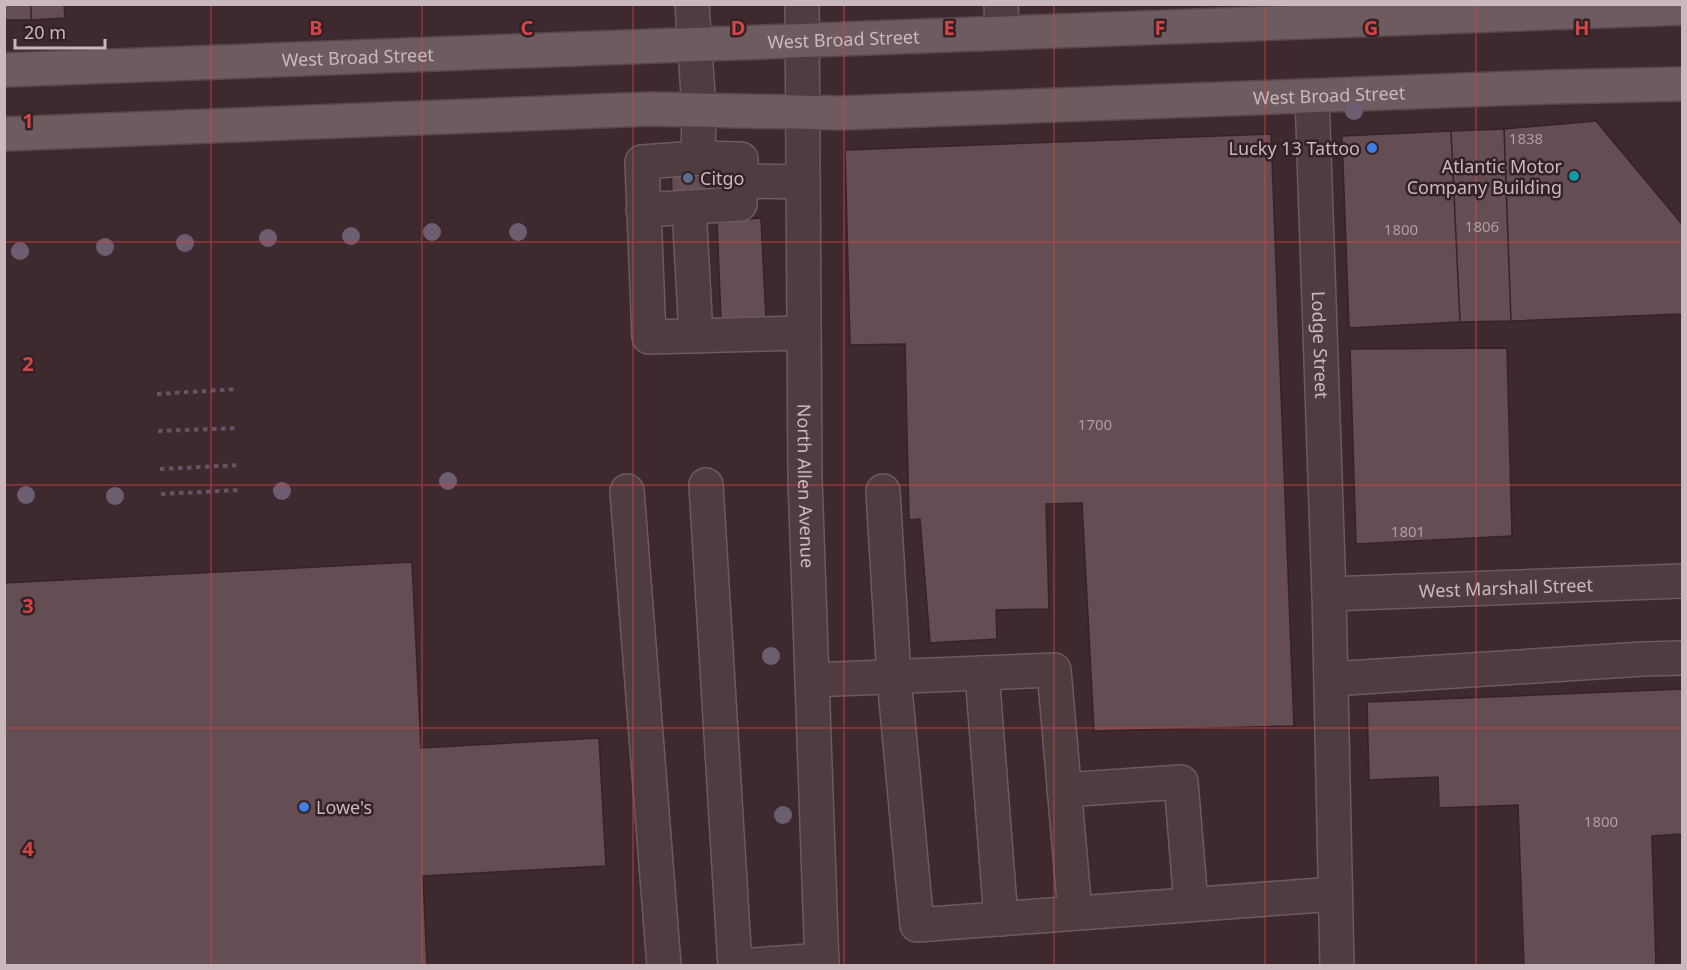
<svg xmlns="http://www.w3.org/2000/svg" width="1687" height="970" font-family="'Noto Sans',sans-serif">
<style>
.building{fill:#644d53;stroke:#352328;stroke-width:1.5}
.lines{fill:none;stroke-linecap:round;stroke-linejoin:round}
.minor-casing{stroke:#6c5a5f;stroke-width:36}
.major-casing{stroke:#57464a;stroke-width:36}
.path{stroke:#675462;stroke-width:4;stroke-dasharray:4.5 4.5;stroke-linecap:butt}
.minor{stroke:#4e3c41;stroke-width:33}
.major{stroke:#6e5b60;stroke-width:33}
.tree{fill:#6d5d71}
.grid{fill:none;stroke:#d34546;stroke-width:1.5;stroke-opacity:0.55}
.shop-dot{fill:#3f7fe0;stroke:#332126;stroke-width:2}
.culture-dot{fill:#0f9aa8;stroke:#332126;stroke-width:2}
.service-dot{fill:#5c6f8a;stroke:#332126;stroke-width:2}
.labels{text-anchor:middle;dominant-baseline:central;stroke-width:5;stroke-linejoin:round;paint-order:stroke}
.number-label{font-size:15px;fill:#b09ea2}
.street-label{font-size:18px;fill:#c9b9bd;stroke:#332126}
.poi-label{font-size:18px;fill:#c9b9bd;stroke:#332126;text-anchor:end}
.grid-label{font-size:20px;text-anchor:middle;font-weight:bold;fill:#d34546;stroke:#332126;stroke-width:5;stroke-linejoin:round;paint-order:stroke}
</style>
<rect width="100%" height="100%" fill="#3e292f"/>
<path class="building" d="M4,4H31V20H5Z
M31,4H64L65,18L31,20Z
M1596,121L1682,224V314L1511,321L1504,129Z
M1504,129L1511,321L1460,322L1451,131Z
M1451,131L1460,322L1349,328L1342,136Z
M1271,134L1294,726L1094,731L1082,503L1046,504L1049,609L996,610L997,639L930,643L920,519L909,520L905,344L850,345L845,150Z
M704,162L706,192L672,194L671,163Z
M761,218L766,319L721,321L717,221Z
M1507,348L1512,536L1356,544L1350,349Z
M412,562L421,748L599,738L606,866L423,876L427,965L4,966V583Z
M1682,689V834L1652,836L1656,966H1524L1518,805L1439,808L1438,777L1369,780L1367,702Z"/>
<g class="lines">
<defs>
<g id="minor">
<path d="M692,4L699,110L698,158"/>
<path id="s1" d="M802,4L805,479L822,966"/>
<path d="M1001,4L1002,33"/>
<path id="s2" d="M1312,96L1329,594L1337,966"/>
<path d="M740,181L803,182"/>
<path d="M689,207L696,336"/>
<path d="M643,210L740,204L741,159L698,158L642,162L649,337L804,333"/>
<path d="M706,485L735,966"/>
<path d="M627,491L664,966"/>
<path d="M883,491L894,678L917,925L1335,894"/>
<path id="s3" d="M1329,594L1682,581"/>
<path d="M982,673L1001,919"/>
<path d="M1331,679L1643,659L1682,658"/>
<path d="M812,680L1054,670L1075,913"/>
<path d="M1064,790L1181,782L1191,904"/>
<path d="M739,966L822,960"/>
</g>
<g id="major">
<path id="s4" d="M4,70L1682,8"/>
<path id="s5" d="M4,134L650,109L840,113L1549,87L1682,84"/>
</g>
</defs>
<use href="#minor" class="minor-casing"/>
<use href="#major" class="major-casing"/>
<path class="path" d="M157,394L237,389
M158,431L238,428
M160,469L240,465
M161,494L240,490"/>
<use href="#minor" class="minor"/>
<use href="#major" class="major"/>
</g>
<g class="tree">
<circle cx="1354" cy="111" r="9"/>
<circle cx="432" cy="232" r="9"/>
<circle cx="518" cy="232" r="9"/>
<circle cx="351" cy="236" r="9"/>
<circle cx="268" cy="238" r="9"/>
<circle cx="185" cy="243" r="9"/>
<circle cx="105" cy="247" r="9"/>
<circle cx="20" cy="251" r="9"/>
<circle cx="448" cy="481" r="9"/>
<circle cx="282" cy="491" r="9"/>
<circle cx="26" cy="495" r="9"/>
<circle cx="115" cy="496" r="9"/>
<circle cx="771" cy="656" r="9"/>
<circle cx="783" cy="815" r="9"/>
</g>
<path class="grid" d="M211,4V966M422,4V966M633,4V966M844,4V966M1054,4V966M1265,4V966M1476,4V966M4,242H1682M4,485H1682M4,728H1682"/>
<g class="shop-dot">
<circle cx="1372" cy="148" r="6"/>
<circle cx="304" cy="807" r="6"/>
</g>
<circle class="culture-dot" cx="1574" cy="176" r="6"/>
<circle class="service-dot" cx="688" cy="178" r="6"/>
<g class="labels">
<g class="number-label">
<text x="1526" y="138">1838</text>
<text x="1482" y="226">1806</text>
<text x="1401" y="229">1800</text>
<text x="1095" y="424">1700</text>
<text x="1408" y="531">1801</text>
<text x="1601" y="821">1800</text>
</g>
<g class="street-label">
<text stroke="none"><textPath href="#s4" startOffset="840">West Broad Street</textPath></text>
<text stroke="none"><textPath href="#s4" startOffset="354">West Broad Street</textPath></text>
<text stroke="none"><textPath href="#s5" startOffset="1326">West Broad Street</textPath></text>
<text stroke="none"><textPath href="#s2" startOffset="249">Lodge Street</textPath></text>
<text stroke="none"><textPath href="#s1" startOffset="482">North Allen Avenue</textPath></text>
<text stroke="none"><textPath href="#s3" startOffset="177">West Marshall Street</textPath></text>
</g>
<g class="poi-label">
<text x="1360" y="148">Lucky 13 Tattoo</text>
<text x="1562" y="166">Atlantic Motor<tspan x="1562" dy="21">Company Building</tspan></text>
<text x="700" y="178" text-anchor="start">Citgo</text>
<text x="316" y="807" text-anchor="start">Lowe's</text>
</g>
</g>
<g class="grid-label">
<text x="316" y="35">B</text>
<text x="527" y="35">C</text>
<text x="738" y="35">D</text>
<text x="949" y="35">E</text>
<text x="1160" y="35">F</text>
<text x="1371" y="35">G</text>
<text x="1582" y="35">H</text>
<text x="28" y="128">1</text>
<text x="28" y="371">2</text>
<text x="28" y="613">3</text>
<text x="28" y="856">4</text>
</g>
<rect width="1687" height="970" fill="none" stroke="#c9b9bd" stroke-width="12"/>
<path d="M15 39v9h90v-9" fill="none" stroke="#c9b9bd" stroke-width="3"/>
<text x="24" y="39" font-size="18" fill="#c9b9bd" stroke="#332126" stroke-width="4.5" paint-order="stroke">20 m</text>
</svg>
